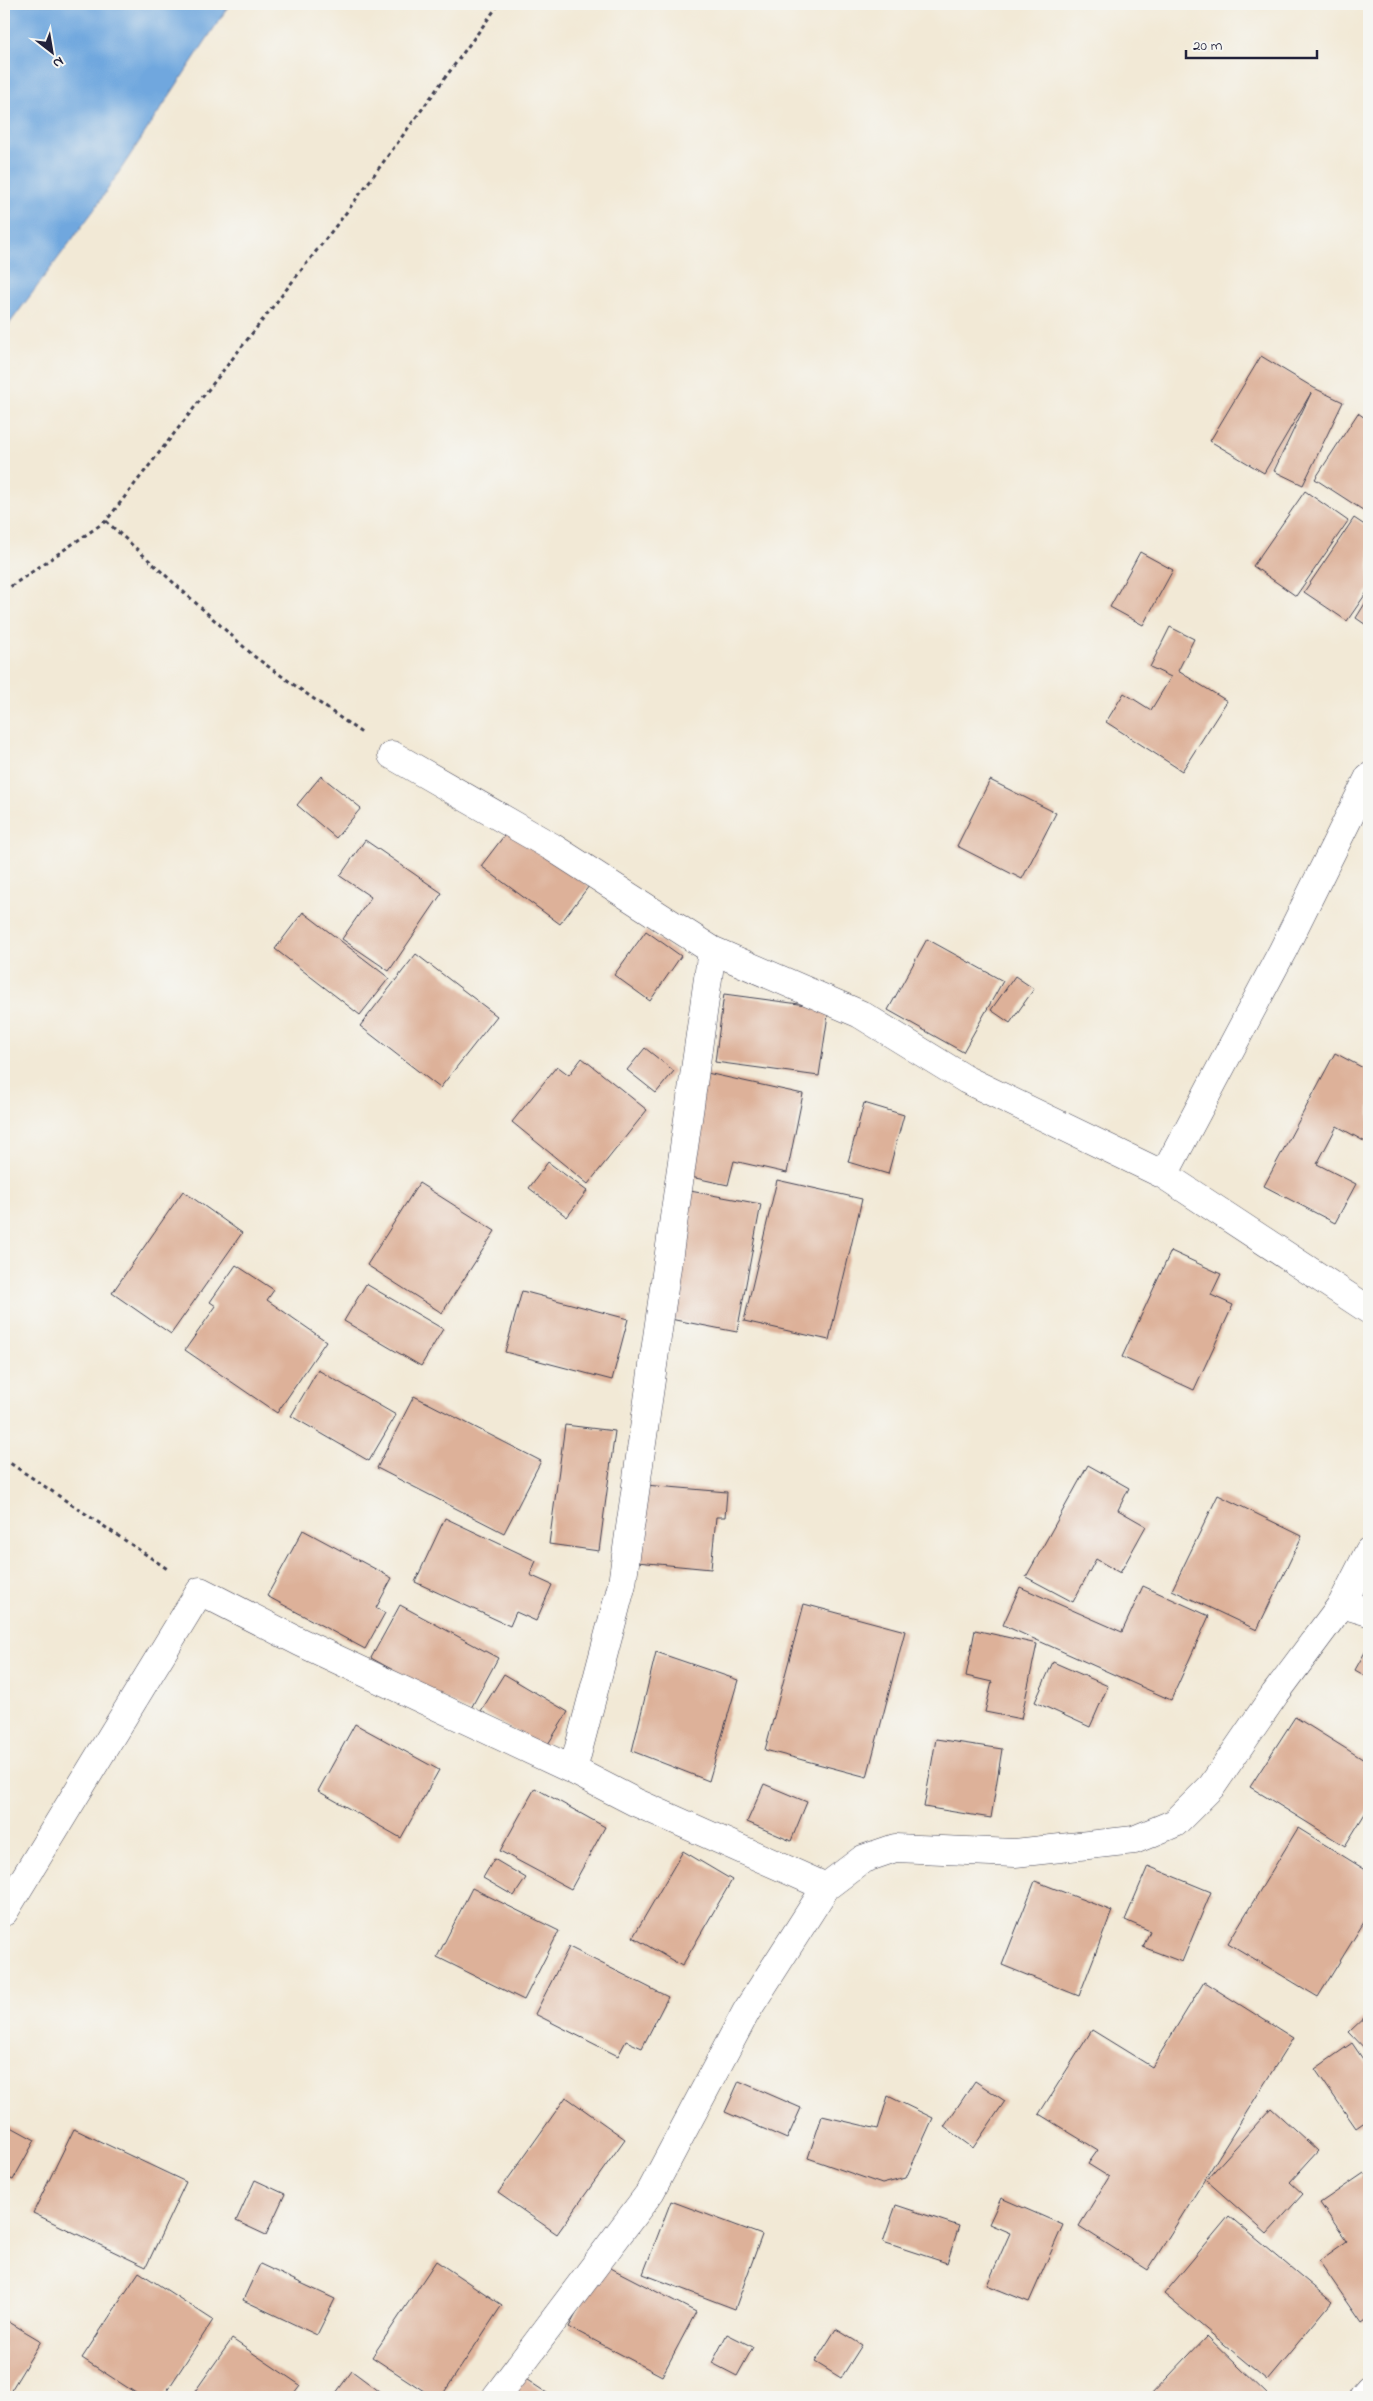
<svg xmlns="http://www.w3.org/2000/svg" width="1373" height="2401" font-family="'Indie Flower',sans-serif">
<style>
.water{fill:#6fa7de;stroke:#48648c}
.building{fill:#ddb199}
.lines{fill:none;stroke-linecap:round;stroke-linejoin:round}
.street-casing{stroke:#414052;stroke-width:29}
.path{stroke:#414052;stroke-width:3;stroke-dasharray:4 4;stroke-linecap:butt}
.street{stroke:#fff;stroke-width:28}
</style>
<rect width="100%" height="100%" fill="#f6f6f2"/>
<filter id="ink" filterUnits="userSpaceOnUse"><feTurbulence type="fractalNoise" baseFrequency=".02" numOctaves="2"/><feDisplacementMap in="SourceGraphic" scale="10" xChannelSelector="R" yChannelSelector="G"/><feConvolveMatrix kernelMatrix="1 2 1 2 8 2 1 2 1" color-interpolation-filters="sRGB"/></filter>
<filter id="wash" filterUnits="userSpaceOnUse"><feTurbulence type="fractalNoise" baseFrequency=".0096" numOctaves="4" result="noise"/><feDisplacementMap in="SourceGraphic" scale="20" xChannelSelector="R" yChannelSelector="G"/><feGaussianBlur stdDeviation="1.12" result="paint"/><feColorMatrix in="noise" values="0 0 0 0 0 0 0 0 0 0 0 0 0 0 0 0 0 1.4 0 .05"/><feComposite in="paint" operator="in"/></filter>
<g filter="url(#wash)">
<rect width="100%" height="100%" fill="#f2e9d6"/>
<path class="water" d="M4,4H230L94,210L4,331Z"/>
<g id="blocks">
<path class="building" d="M1261,356L1314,388L1343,402L1303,485L1274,471L1311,393L1264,473L1210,441Z
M1358,413L1369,421V514L1315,479Z
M1305,491L1348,521L1296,596L1253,566Z
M1354,518L1369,528V589L1347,621L1304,592Z
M1140,552L1173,570L1143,625L1110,607Z
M1369,597V627L1356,618Z
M1170,627L1194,639L1178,671L1227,701L1182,771L1106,722L1124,693L1151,710L1171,677L1150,667Z
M321,776L361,808L336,838L297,805Z
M990,780L1056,813L1022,879L957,846Z
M510,828L589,886L560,924L481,866Z
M365,840L442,893L389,971L342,939L371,897L340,876Z
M303,912L389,978L360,1015L275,949Z
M646,931L681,956L650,1001L614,975Z
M927,939L1003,981L963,1052L888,1010Z
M416,954L497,1016L440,1088L360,1026Z
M1015,976L1034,989L1010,1023L991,1010Z
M724,994L829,1008L819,1076L715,1062Z
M645,1048L674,1071L656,1093L627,1070Z
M1335,1053L1369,1071V1144L1337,1126L1317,1164L1356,1184L1335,1223L1264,1186Z
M582,1058L647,1110L588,1184L512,1122L557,1066L569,1075Z
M707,1073L803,1094L787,1173L734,1161L728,1185L686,1176Z
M864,1103L904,1115L888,1174L848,1162Z
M548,1162L587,1191L567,1217L529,1188Z
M777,1180L862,1199L829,1340L744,1321Z
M419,1183L495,1231L442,1313L367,1265Z
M183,1191L242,1233L171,1334L112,1293Z
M690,1191L761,1204L737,1332L665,1318Z
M1171,1251L1221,1274L1211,1295L1233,1305L1194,1390L1122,1357Z
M236,1265L274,1290L267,1300L326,1341L277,1413L185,1350L216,1306L210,1302Z
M366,1284L443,1329L421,1366L344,1321Z
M522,1291L628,1319L612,1380L505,1352Z
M318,1370L396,1415L369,1461L291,1416Z
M414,1396L541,1461L504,1533L377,1468Z
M565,1425L615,1431L599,1551L549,1544Z
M1088,1465L1129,1488L1118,1510L1146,1526L1120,1573L1096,1559L1073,1602L1026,1577Z
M645,1485L727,1492L725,1517H716L711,1569L637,1562Z
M1218,1495L1302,1536L1257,1630L1172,1590Z
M445,1518L536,1561L530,1575L552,1585L536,1621L516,1612L510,1626L415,1582Z
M303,1530L392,1578L376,1608L385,1613L365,1649L267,1596Z
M1143,1586L1209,1616L1171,1700L1003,1625L1020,1587L1122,1632Z
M804,1604L905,1631L867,1777L765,1750Z
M400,1605L498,1658L469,1712L371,1658Z
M975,1630L1037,1644L1021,1719L985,1712L992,1682L966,1676Z
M1369,1645V1678L1355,1670Z
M656,1652L738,1680L709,1781L632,1751Z
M1053,1662L1108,1686L1090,1727L1035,1702Z
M504,1674L568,1712L545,1749L481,1711Z
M1295,1717L1369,1763V1807L1345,1846L1250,1787Z
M355,1724L439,1770L401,1838L318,1791Z
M936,1739L1002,1749L991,1818L924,1807Z
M764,1784L807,1802L791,1841L747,1822Z
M535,1788L605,1827L571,1889L500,1851Z
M1298,1828L1369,1872V1914L1318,1997L1228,1943Z
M683,1851L732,1880L682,1966L633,1937Z
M494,1859L526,1878L514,1896L483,1878Z
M1148,1866L1211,1892L1182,1962L1143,1947L1150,1931L1125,1920Z
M1035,1881L1112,1911L1079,1996L1002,1965Z
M472,1888L559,1931L524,2000L437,1957Z
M569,1947L668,1997L642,2048L626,2041L618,2056L535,2014Z
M1204,1982L1293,2038L1148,2270L1079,2226L1109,2177L1088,2164L1098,2150L1039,2114L1092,2030L1152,2067Z
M1369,2013V2053L1349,2032Z
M1352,2043L1369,2068V2119L1356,2128L1315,2069Z
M739,2081L801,2108L787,2139L725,2112Z
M975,2081L1005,2101L973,2148L944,2127Z
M888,2096L933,2118L906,2178L882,2184L808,2158L822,2116L878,2129Z
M566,2097L625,2139L557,2234L498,2193Z
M1271,2108L1318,2151L1290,2182L1303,2194L1267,2234L1206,2180Z
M4,2123L35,2140L13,2180L4,2176Z
M74,2129L186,2182L146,2267L33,2213Z
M1364,2173L1369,2180V2318L1362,2323L1319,2261L1347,2241L1320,2203Z
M255,2180L285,2194L266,2235L236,2221Z
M1001,2198L1063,2225L1029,2302L987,2285L1010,2233L989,2224Z
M671,2201L762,2235L735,2309L643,2274Z
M896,2205L959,2226L947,2263L883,2242Z
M1229,2216L1332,2302L1267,2380L1164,2294Z
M436,2261L502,2305L441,2397H433L372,2357Z
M260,2264L335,2299L317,2335L243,2300Z
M603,2264L696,2312L662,2376L569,2327Z
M139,2272L213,2320L163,2397H142L82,2358Z
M4,2319L41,2341L7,2397H4Z
M836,2329L862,2345L841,2378L815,2362Z
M727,2334L753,2347L737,2376L712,2363Z
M1207,2336L1270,2397H1149Z
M232,2339L300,2385L291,2397H191Z
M352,2371L387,2397H333Z
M518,2374L553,2397H503Z"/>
</g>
</g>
<g filter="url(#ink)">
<use href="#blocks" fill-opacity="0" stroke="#414052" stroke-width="1"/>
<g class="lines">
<defs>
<path id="street" d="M392,755L552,847L712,950L860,1014L967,1080L1164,1175L1369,1310
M1164,1175L1283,950L1369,777
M1342,1604L1369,1551
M573,1770L622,1584L712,950
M4,1912L200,1591L300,1642L573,1770L635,1802L826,1887
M496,2397L651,2191L746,2012L826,1887L863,1859L895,1848L1015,1853L1134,1840L1175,1823L1212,1786L1275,1694L1342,1604L1369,1612
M1363,2397L1369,2390"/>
</defs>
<use href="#street" class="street-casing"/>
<path class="path" d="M106,521L255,657L363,734
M4,591L106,521L349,209L499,4
M4,1459L169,1570"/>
<use href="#street" class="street"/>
</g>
</g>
<rect width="1373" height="2401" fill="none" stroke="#f6f6f2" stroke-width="20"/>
<g transform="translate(52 52) rotate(149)" stroke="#f6f6f2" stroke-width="4" paint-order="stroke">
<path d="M0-4L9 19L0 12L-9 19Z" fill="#22223b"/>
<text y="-8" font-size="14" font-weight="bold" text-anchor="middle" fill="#22223b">N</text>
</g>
<path d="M1186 50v8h131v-8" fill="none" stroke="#22223b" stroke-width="2.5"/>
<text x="1193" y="50" font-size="15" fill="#22223b" stroke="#f6f6f2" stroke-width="4" paint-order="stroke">20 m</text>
</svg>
